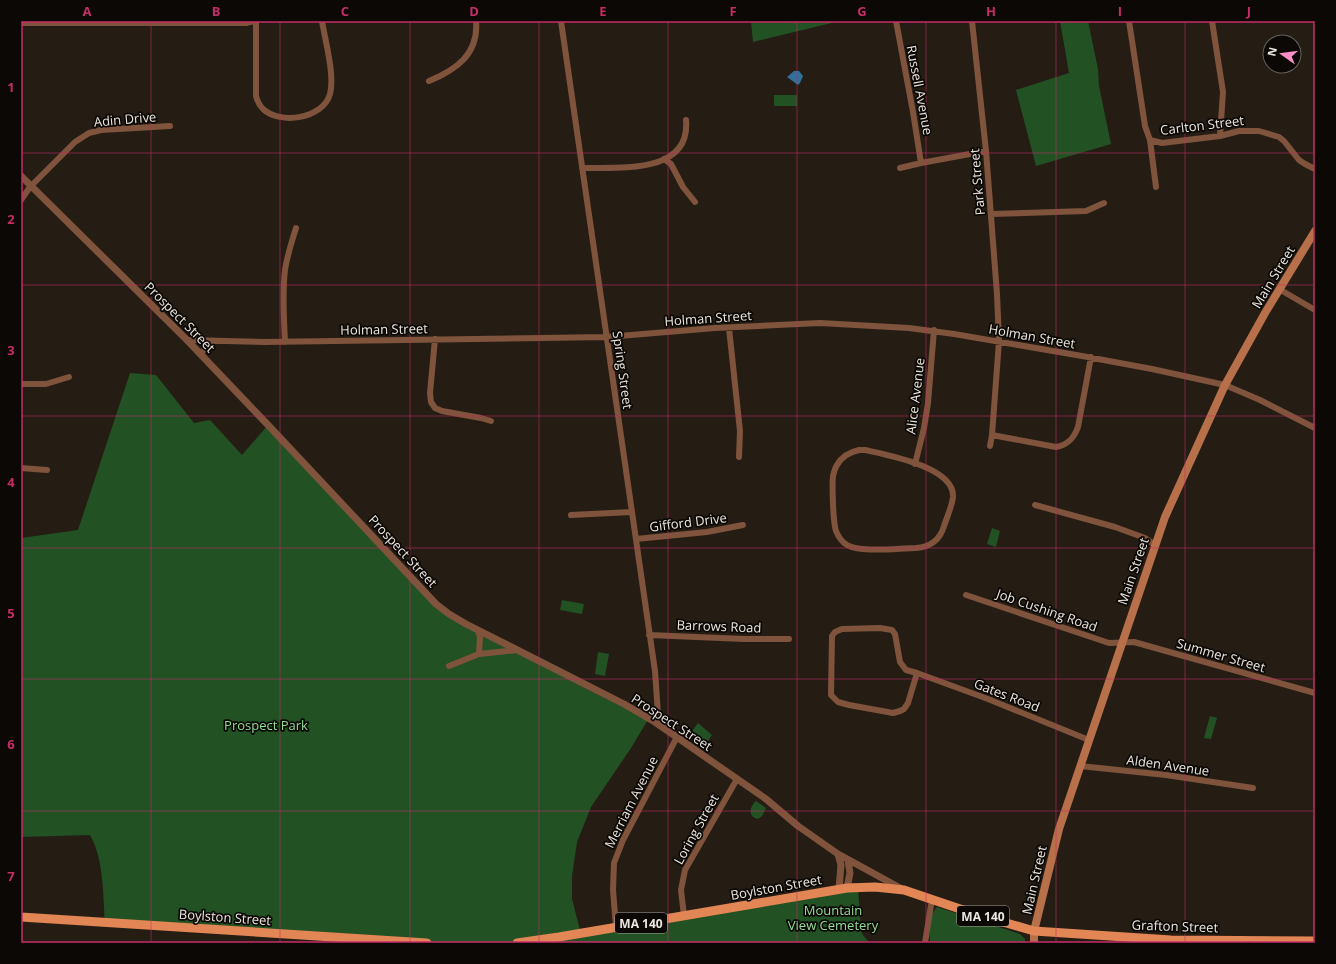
<svg xmlns="http://www.w3.org/2000/svg" width="1336" height="964" font-family="'Open Sans',sans-serif">
<style>
.green{fill:#225124}
.water{fill:#30709b}
.lines{fill:none;stroke-linecap:round;stroke-linejoin:round}
.minor{stroke:#80533c;stroke-width:6}
.tertiary{stroke:#80533c;stroke-width:7}
.secondary{stroke:#b8704a;stroke-width:8}
.primary{stroke:#e38655;stroke-width:9}
.grid{fill:none;stroke:#c62d68;stroke-width:1;stroke-opacity:0.55}
.labels{text-anchor:middle;dominant-baseline:central;stroke-width:3.5;stroke-linejoin:round;paint-order:stroke}
.shield{fill:#0b0805;stroke:#a8a39e;stroke-width:1}
.shield-label{font-size:12px;font-weight:bold;fill:#ece6e0}
.street-label{font-size:13px;fill:#ece6e0;stroke:#0b0805}
.park-label{font-size:13px;fill:#93dc94;stroke:#0b0805}
.neatline{fill:none;stroke:#c62d68;stroke-width:1.5}
.grid-label{font-size:13px;text-anchor:middle;font-weight:bold;fill:#c62d68}
</style>
<rect width="100%" height="100%" fill="#251d14"/>
<path class="green" d="M751,21H840L753,42Z
M1060,21H1088L1098,69L1099,86L1111,144L1036,166L1016,90L1069,73Z
M774,95H797V106H774Z
M130,373L156,375L194,423L210,420L242,455L268,425L449,614L649,718L631,748L591,807L577,842L572,876V899L581,934L858,887L861,930L863,935L868,941V943H414L105,923C103,896 104,859 90,835L21,837V538L78,530Z
M992,528L1000,531L996,547L987,544Z
M562,600L584,604L582,614L560,610Z
M598,652L609,654L605,676L595,674Z
M1210,716L1217,718L1211,739L1204,738Z
M698,723L712,735L705,745L690,734Z
M756,801L766,808L762,816L758,819C748,817 749,807 756,801Z
M937,907L1020,934L1025,939V943H930C929,934 930,913 937,907Z"/>
<path class="water" d="M794,71H799L803,76L800,83L798,85L787,77Z"/>
<g class="lines">
<path class="minor" d="M256,21V96C257,100 259,105 263,109C280,125 323,119 330,94C335,75 325,40 322,21
M561,21L655,671L658,714L655,722
M896,21L913,112L921,163
M972,21L986,151L997,294L999,341L992,435L990,446
M1129,21L1145,126L1150,140L1156,187
M1212,21L1223,92L1220,136
M21,23H246L254,21
M429,81C456,70 479,54 476,21
M1150,140L1162,143L1220,136L1239,131H1259L1279,137L1284,141L1299,160L1305,164L1315,169
M664,159L671,164L683,187L695,202
M582,168C618,167 691,175 686,120
M900,168L921,163L986,151
M21,200L30,187L75,142L89,133L101,130L170,126
M991,214L1086,211L1104,203
M1279,289L1315,310
M729,328L740,431L739,457
M435,339L430,393L431,402L435,408L442,411L481,418L491,421
M187,340L264,342L607,337L715,328L820,323L909,328L954,334L1082,356L1152,369L1225,385L1260,400L1315,428
M285,342C284,318 282,294 285,270C287,256 292,241 296,228
M200,354L205,349L207,341
M21,384H46L69,377
M992,435L1056,447C1068,445 1074,438 1078,427L1091,357
M859,450H865C887,455 955,467 953,497C952,506 947,517 944,526C940,540 930,547 916,548C899,548 860,553 847,545C842,542 838,536 836,531C833,523 832,485 833,476C834,472 835,468 837,465C842,456 850,452 859,450Z
M915,464L924,428L928,403L934,330
M21,468L47,470
M1035,505L1115,527L1145,538L1155,545
M571,515L632,512
M636,539L707,532L743,525
M966,595L1109,643L1134,642L1315,693
M880,628L892,630L895,634L900,662L906,670L917,673L908,703L904,709L900,711L893,713L849,705L838,702L831,695L832,636L835,632L842,629Z
M478,631L480,637L479,654
M649,635L744,639H789
M449,666L479,654L518,650
M917,673L988,699L1089,740
M1080,766L1166,775L1253,788
M684,916L681,890L685,870L737,779
M616,927L613,890L614,863L623,840L677,737
M925,943L932,899"/>
<path class="tertiary" d="M21,176L187,340L268,425L436,604L449,614L466,624L624,704L655,722L766,799L798,826L838,854L902,889
M838,854L841,865L839,889
M847,888L850,873L848,860"/>
<path class="secondary" d="M1034,943V931L1038,915L1059,829L1165,517L1225,385L1265,313L1315,231"/>
<path class="primary" d="M21,917L427,943
M517,943L559,937L847,888L875,887L904,890L972,913L1034,931L1171,940L1315,941"/>
</g>
<path class="grid" d="M151,21V943M280,21V943M410,21V943M539,21V943M668,21V943M797,21V943M926,21V943M1056,21V943M1185,21V943M21,153H1315M21,285H1315M21,416H1315M21,548H1315M21,679H1315M21,811H1315"/>
<g class="labels">
<g class="shield">
<rect x="957" y="906" width="52" height="20" rx="3"/>
<rect x="615" y="913" width="52" height="20" rx="3"/>
</g>
<g class="shield-label">
<text x="983" y="916">MA 140</text>
<text x="641" y="923">MA 140</text>
</g>
<g class="street-label">
<text transform="translate(920 90) rotate(79)">Russell Avenue</text>
<text transform="translate(125 119) rotate(-5)">Adin Drive</text>
<text transform="translate(1202 125) rotate(-7)">Carlton Street</text>
<text transform="translate(977 182) rotate(-95)">Park Street</text>
<text transform="translate(1273 277) rotate(-59)">Main Street</text>
<text transform="translate(180 317) rotate(45)">Prospect Street</text>
<text transform="translate(708 318) rotate(-4)">Holman Street</text>
<text transform="translate(384 329) rotate(-1)">Holman Street</text>
<text transform="translate(1032 336) rotate(10)">Holman Street</text>
<text transform="translate(623 370) rotate(82)">Spring Street</text>
<text transform="translate(915 396) rotate(-83)">Alice Avenue</text>
<text transform="translate(688 522) rotate(-7)">Gifford Drive</text>
<text transform="translate(403 551) rotate(47)">Prospect Street</text>
<text transform="translate(1133 571) rotate(-71)">Main Street</text>
<text transform="translate(1047 610) rotate(19)">Job Cushing Road</text>
<text transform="translate(719 626) rotate(2)">Barrows Road</text>
<text transform="translate(1221 655) rotate(16)">Summer Street</text>
<text transform="translate(1007 695) rotate(21)">Gates Road</text>
<text transform="translate(672 722) rotate(33)">Prospect Street</text>
<text transform="translate(1168 765) rotate(8)">Alden Avenue</text>
<text transform="translate(631 802) rotate(-63)">Merriam Avenue</text>
<text transform="translate(696 829) rotate(-61)">Loring Street</text>
<text transform="translate(1034 880) rotate(-77)">Main Street</text>
<text transform="translate(776 887) rotate(-10)">Boylston Street</text>
<text transform="translate(225 917) rotate(4)">Boylston Street</text>
<text transform="translate(1175 926) rotate(2)">Grafton Street</text>
</g>
<g class="park-label">
<text x="266" y="725">Prospect Park</text>
<text x="833" y="910">Mountain<tspan x="833" dy="15">View Cemetery</tspan></text>
</g>
</g>
<rect width="1336" height="964" fill="none" stroke="#0b0805" stroke-width="44"/>
<g transform="translate(1282 54) rotate(284)"><circle r="19" fill="#0b0805" stroke="#65615d"/>
<path d="M0-3L7 15L0 10L-7 15Z" fill="#fa8fc6"/>
<text y="-6" font-size="11" font-weight="bold" text-anchor="middle" fill="#ece6e0">N</text>
</g>
<rect x="22" y="22" width="1292" height="920" class="neatline"/>
<g class="grid-label">
<text x="87" y="16">A</text>
<text x="216" y="16">B</text>
<text x="345" y="16">C</text>
<text x="474" y="16">D</text>
<text x="603" y="16">E</text>
<text x="733" y="16">F</text>
<text x="862" y="16">G</text>
<text x="991" y="16">H</text>
<text x="1120" y="16">I</text>
<text x="1249" y="16">J</text>
<text x="11" y="92">1</text>
<text x="11" y="224">2</text>
<text x="11" y="355">3</text>
<text x="11" y="487">4</text>
<text x="11" y="618">5</text>
<text x="11" y="749">6</text>
<text x="11" y="881">7</text>
</g>
</svg>
